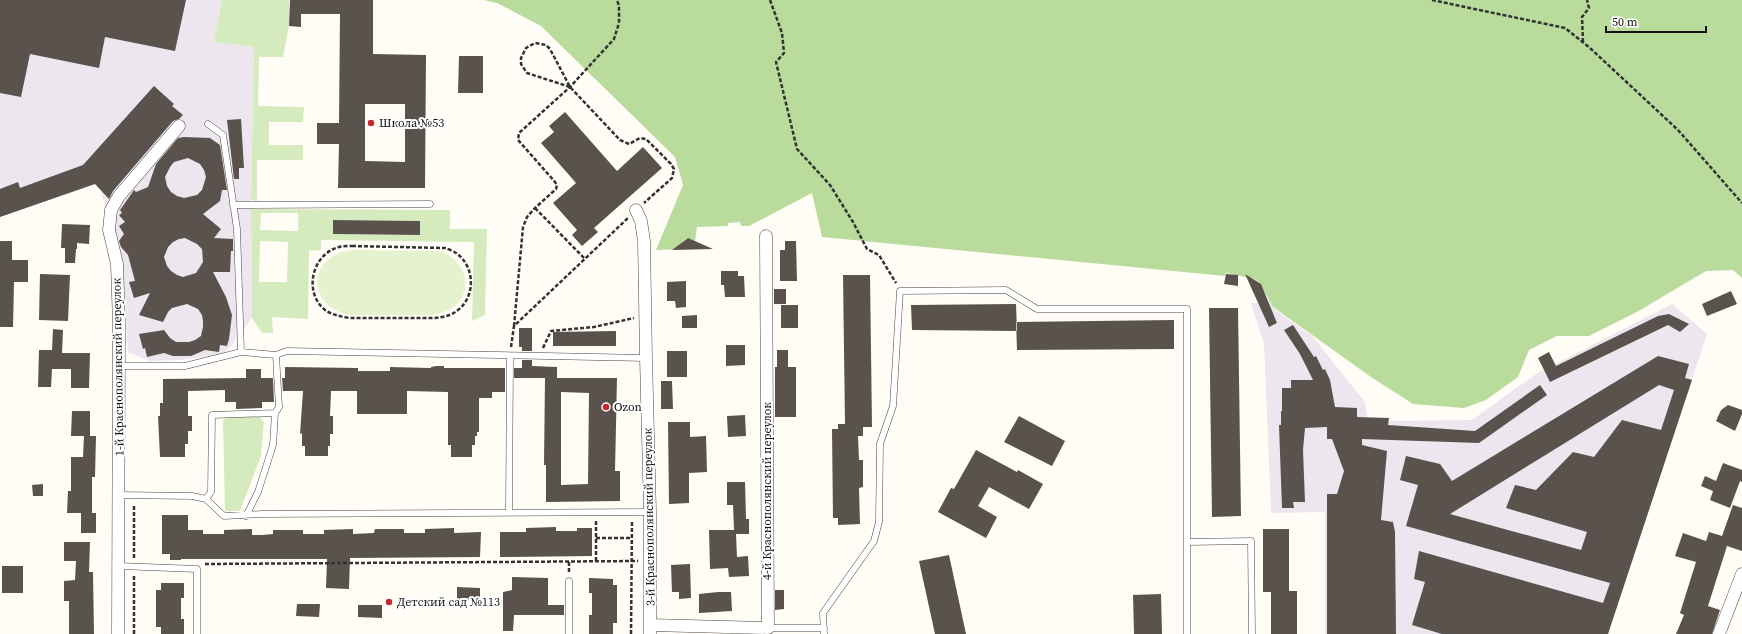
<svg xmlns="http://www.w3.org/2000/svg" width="1742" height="634" font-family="'Source Serif 4',serif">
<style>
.industrial{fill:#eee6ef}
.green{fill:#d5ebbd;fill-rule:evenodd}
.forest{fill:#b9dc9c}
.pitch{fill:#e6f2cf}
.building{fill:#5a524d;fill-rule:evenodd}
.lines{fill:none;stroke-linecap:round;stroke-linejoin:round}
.service-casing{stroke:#444;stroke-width:7}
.minor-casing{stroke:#444;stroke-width:13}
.path{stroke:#333;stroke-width:2.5;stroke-dasharray:4 2;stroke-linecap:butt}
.service{stroke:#fff;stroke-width:6}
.minor{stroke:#fff;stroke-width:12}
.poi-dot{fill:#c4262e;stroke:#fff;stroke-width:1.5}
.labels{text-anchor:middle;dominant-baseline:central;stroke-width:4;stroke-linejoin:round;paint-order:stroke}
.poi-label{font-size:12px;fill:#111;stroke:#fff;text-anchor:start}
.street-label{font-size:12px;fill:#111;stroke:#fff}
</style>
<rect width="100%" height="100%" fill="#fffdf5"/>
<path class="industrial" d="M0,0H222L214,42L254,47L251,209L252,318L233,344L222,355L178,360L150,361L128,352L123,272L100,188L95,184L0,217Z
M1270,301L1273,308L1313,337L1365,402L1368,421L1472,420L1536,374L1672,304L1707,334L1608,634H1325V512L1271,513L1264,344L1251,303Z"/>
<path class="green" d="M222,0H289V26L283,57H259L258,106L304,107L303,122H269V145H303V160H257V201L251,200L254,47L214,42Z
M251,209L450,210V229H487L485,315L472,321L474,242L321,240V250L309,251L308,319L272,317L273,333H262L252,318ZM261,213H298V231L260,230ZM333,220L420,221V235L333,234ZM260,241L288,242L287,282H259Z
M226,417H260L264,422L261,456L240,511H225L223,421Z"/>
<path class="forest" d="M484,0H1742V278L1733,270L1706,271L1637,312L1589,336H1557L1529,350L1518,377L1486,400L1464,408L1413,404L1371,377L1273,307L1259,282L1254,279L1226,273L1225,276L822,237L812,193L749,226H741L740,222L728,223V226L697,227L695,241L687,238L682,242V249L656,250L683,185L675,157L541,26L497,3Z"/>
<path class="pitch" d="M353,250L442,251C477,269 472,309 433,315H350C305,307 307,254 353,250Z"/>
<path class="building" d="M0,0H186L175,51L105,37L99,68L30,54L21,97L0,93Z
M290,0H373V54L426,55L425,188H338L339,144H317V123H339L340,14H301V27L289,26ZM365,104H405V162L365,161Z
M459,56H483V93H458Z
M154,86L174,104L172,106L183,115L179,119L173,121L113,191L109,199L95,184L0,217V189L18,182L20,188L83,165Z
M565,112L617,171L643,147L662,168L594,228L598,232L582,246L572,235L577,230L553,203L576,183L541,143L554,132L549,126Z
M241,119L244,168H239V179H234L227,120Z
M184,137L210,138L220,145L227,190H222L220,201L203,214L221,229L214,238L233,239V251H231L230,272H213L226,297L232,315L229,339L227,346L220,345L219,352L205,350L191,356H173L164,353L147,357L145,348L143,349L139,334L164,330L170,338L176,342H189L195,340L201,336L203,327V321L202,315L198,309L187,304L172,308L168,312L163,322L139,315L150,293L134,298L129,282L135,281L128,255L121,247L119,241L124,234L119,226L125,222L119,215L122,213L120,210L134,190L136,192L148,187L156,164L178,138ZM188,158L200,164L204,170L206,177L202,190L197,195L184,198L177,196L171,192L167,186L165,177L170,167L174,162ZM185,238L197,244L202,249L203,262L196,273L183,277L177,275L171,271L167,266L164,257L168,247L173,242L179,239Z
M333,220L420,221V235L333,234Z
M62,224L90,225L89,244L77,243V249H76L75,263H65V248H61Z
M688,238L713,249L672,250Z
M0,241H12V260H28V282H14L13,327H0Z
M785,241H796L797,281H780V250H785Z
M721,271H738V276H744L745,297H725L724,285H721Z
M40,274L70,275L68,321L39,320Z
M1226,274L1238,275V286L1224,284Z
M1245,274L1261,284L1277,323L1269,327Z
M843,275H870L872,427H863V436H858L859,460H863V487L859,488L860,524L838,525V518H833L832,429H838V424H845Z
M686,281V307L676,308L675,301H667V282Z
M774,289H786V304H774Z
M1731,291L1737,304L1707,316L1702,304Z
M1016,304L1017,331L912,330L911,305Z
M781,305H798V328H781Z
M1209,308H1238L1241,516L1212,517Z
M1669,314L1689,324L1680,332L1668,325L1550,382L1538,358L1549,352L1556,366L1658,316Z
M697,315V328H682V316Z
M1174,320V349L1017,350L1016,322Z
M1293,325L1314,357L1316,356L1323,370L1325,369L1330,380L1335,407L1357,408V417L1389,418L1388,425L1475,431L1540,385L1547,395L1479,443L1362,439V445L1387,451L1381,520L1393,522L1395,532L1396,634H1327V494H1337L1344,471L1332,439H1327V427L1305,428L1303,450L1305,502H1293L1294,508H1282L1279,425H1281V411H1282V388H1291V380H1313L1300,354L1284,330Z
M519,328H532V351H522V347H519Z
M53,329L63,330L62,353H90L89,388H71V369H52L51,387H38L39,350H52Z
M616,331V346H553V332Z
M726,345H745V365L726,366Z
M777,350H788V367H796V417H775V367H777Z
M667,351H687V377H667Z
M1658,356L1689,364L1685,378L1692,380L1608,634H1442L1412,625L1425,582L1414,579L1419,551L1603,603L1610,583L1406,526L1418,485L1400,480L1406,456L1440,464L1452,481ZM1659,385L1674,390L1661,430L1622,420L1594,457L1573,452L1536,490L1515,485L1506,508L1587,532L1581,550L1450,514Z
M522,360H532V366L557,367V378H617L615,471H620V501L546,502V465H544L545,378H514V368H522ZM561,392L589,393L588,484L561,485Z
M436,366H444V368H505V392H492V398H479V432H477V436H475V445H472V457H451V445H448V392L407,391V414H357V391H331L330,416H333V434H330V446H328V456H305V446H302V433L300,434L303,391H283L282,378H285V367L358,368V371H390V367L431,368V367Z
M246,369H261V378H273L274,402H262V408L236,409V402H225V390L188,391V416H192V431H188V444H185V457H160L158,416H160V403H163V379L246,378Z
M661,381H672L673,409H661Z
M1728,405L1742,410V414L1735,431L1716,421L1721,410Z
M72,411H90V436H96L95,477H92V513H96V533H81V513H67L68,491H71V457H83L84,436H88H71Z
M745,415L746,436L728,437L727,416Z
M1019,416L1065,441L1052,466L1004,442Z
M668,422H690V437L706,436L707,472L689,473V503L669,504Z
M976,450L1017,472L1018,470L1043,484L1029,509L989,487L978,506L997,517L986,538L938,512L951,488L954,489Z
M1723,463L1742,470V482L1740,481L1730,508L1710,500L1713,491L1701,486L1705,476L1716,481Z
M727,482H745L746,519H749V534H736L737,557L748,556L749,576L729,577L728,568L710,569L709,530H734L733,505H727Z
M43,484V496H33L32,485Z
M1733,505L1742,508V551L1727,546L1708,606L1720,610L1712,634H1676L1684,615L1680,613L1696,562L1675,556L1683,533L1706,541L1709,532L1722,536Z
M162,515H188V530H203V534H224V530L252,529V535H262L273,534V530H303V534H324V530L353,529V534L374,533L375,529H404V533H425V529L454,528V533L481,532L480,557L350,558L349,589L326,588L327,559H181V560H170V554H162Z
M556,527V531H577V528H592V556L500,557V532H526V528Z
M1263,529H1289V591H1297V634H1271V592H1263Z
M64,542H90L89,572H93L94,634H69V601H64V581L75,580L76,561H64Z
M949,555L966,634H935L919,561Z
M690,564L691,598L679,599V592H672L671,565Z
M2,566H23V593H2Z
M512,577L548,578V605H564V615H514L513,631H503V592L512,590Z
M589,578L613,579V585H617V623H613V634H589V615H592V593H589Z
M161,583H184V598H181V619H184V634H161V627H156V590H161Z
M457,587L480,588V600H457Z
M775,590H784V609L775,610Z
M718,592H731L732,611L699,613V594Z
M1161,594L1162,634H1134L1133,595Z
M297,604H320L319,617L296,616Z
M358,605H382V618L358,617Z"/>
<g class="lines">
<defs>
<path id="service" d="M208,124L223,135L237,229L241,352
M233,205L430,204
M118,366H185L241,352L276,355L287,351L646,358
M275,413L279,407L276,355
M119,495L192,496L206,499L224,516L262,514L650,512
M206,499L211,492L212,415L275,413L273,445L258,492L246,516
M509,512L510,356
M1187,542L1251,541L1252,634
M119,566L197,569V634
M768,628H824
M569,634V581
M824,634L823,613L874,541L879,522L880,444L893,406L900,291L1006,290L1037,309H1187V634"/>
<path id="minor" d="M636,210L641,221L644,241L646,358L650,512V634
M650,625L768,628L766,236
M118,634L119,324L117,264L109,230L111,210L119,196L179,126
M1719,634L1742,574"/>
</defs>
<use href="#service" class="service-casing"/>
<use href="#minor" class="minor-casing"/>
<path class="path" d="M770,0L782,33L784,53L776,62L797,149L830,185L853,222L867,249L879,255L896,283
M1432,0L1565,28L1590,48L1678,130L1742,203
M1583,42L1582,17L1589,8L1587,0
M570,87L527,73L521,64V58L526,48L535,43L546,45L550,49L570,87L620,140L629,144L640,138L646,139L671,164L674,169L672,178L644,203
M535,208L585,259
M352,246L445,248C448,249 453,251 456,253C475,266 476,296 458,310C451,316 443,317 435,318H349C340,316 332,315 325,310C303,292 312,254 339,247C343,246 348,246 352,246Z
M514,326L523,227L527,217L535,208L556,189L557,185L555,182L518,140L519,133L570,87L614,39L619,23V6L617,0
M511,347L514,326L628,218
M543,348L551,331L594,327L634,318
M596,521V561
M596,538H631
M134,558V505
M205,564L638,561
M569,572V561
M134,634V575
M631,634L632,521"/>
<use href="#service" class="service"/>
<use href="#minor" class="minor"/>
</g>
<g class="poi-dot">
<circle cx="371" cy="123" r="4"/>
<circle cx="606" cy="407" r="4"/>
<circle cx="389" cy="602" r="4"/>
</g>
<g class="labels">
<g class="poi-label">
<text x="379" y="123">Школа №53</text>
<text x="614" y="407">Ozon</text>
<text x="397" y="602">Детский сад №113</text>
</g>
<g class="street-label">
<text transform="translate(118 367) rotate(-91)">1-й Краснополянский переулок</text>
<text transform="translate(767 491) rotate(-90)">4-й Краснополянский переулок</text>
<text transform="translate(649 517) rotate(-91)">3-й Краснополянский переулок</text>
</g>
</g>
<path d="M1606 26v6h100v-6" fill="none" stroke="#111111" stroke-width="2"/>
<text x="1612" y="26" font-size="12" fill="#111111" stroke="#ffffff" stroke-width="3" paint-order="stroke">50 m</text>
</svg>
